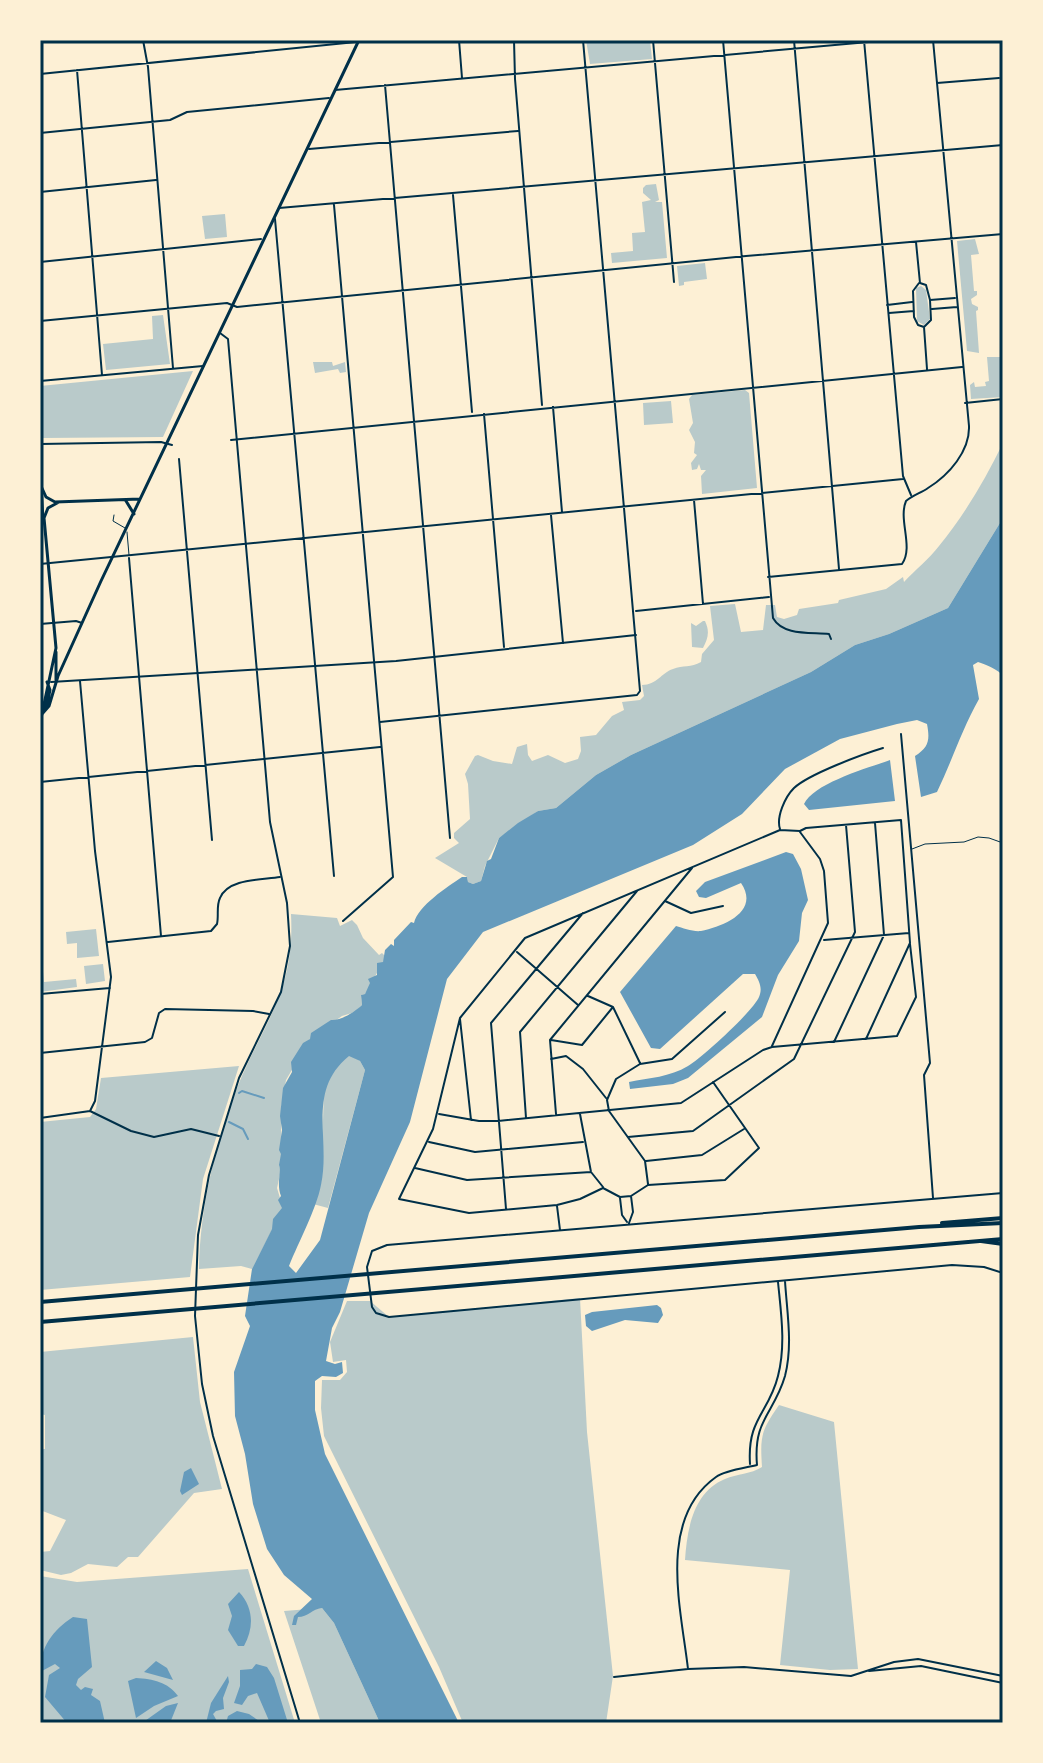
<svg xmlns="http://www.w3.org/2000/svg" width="1043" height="1763" font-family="'Nunito Sans',sans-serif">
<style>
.green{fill:#b9caca}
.water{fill:#669bbc;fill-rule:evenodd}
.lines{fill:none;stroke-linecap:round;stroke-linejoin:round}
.stream{stroke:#669bbc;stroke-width:2}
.service{stroke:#003049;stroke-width:1}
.minor{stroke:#003049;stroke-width:2}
.tertiary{stroke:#003049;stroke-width:2}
.secondary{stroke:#003049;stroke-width:3}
.primary{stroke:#003049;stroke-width:3}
.motorway{stroke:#003049;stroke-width:4}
.neatline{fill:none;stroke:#003049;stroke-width:3}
</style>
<rect width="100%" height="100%" fill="#fdf0d5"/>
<path class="green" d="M586,40H650L652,59L590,64Z
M656,184L659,200L655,202H662L667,258L612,263L611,253L633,251L632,233L645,232L642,202L651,200L643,193V188L646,185Z
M225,214L227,237L205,239L202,216Z
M975,239L979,254L971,255L974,291H977V295L971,299L972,304L978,307V310L976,311L979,353L967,351L957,241Z
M705,263L707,279L684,282V285L679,286L677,266Z
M921,286L926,290L930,319L924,325L917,321L916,288Z
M163,315L170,364L106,370L103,344L153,339L152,316Z
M987,357H1000L1003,397L971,399L970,385L974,382L975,387L986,386L985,382L989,381Z
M313,362H332L333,366L345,362L346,372L340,373L338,369L315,373Z
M193,371L163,437L43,438L40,386Z
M745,390L749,393L757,488L702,494L701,476L706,470H701L699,464L697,469L692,470L691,463L697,455L694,453L695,442L689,430L693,423L689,399L692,395Z
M671,401L673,423L644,425L643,403Z
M1003,443V518L948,608L889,634L855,645L811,672L631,755L596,775L556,808L538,811L499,838L485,866L481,881L473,884L468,882L467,877L435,858L459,843L454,838V833L470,819L468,784L465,774L475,756L478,755L493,761L512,764L517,747L527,744L528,755L532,761L548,755L565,763L578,759L581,751L580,737L596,735L612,716L624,710L622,702L640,700L644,696L642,685C657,685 661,673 673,669C683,665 691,668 701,662L702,654L714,640L710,606L735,604L741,632L763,630L766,605H775L777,617L784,619L797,615L799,609L838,603L839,600L886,589L903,577L904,582C915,570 929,559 939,546C965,514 985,480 1003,443Z
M703,621H705C710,632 708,638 703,648L692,647L691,623L696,626Z
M291,914L337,918L340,926L352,920L357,925L363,938L379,955L382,953L386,957L365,994L361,995L362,1005L355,1012L342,1016L310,1039L286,1080L281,1108V1170L277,1188L283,1208L252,1269L241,1266L199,1269C200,1208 215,1144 237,1088C264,1021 295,992 291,914Z
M96,929L99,956L77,958V943L67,944L66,932Z
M40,941L44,982L76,979L77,987L40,992Z
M103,964L105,981L86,984L84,966Z
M349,1055L360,1061L365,1070L328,1208L313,1204L321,1184L324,1088L337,1065Z
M239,1066L203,1179L190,1277L40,1290V1122L90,1117L96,1109L101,1078Z
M580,1298L587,1432L613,1676L606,1723H463L439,1667L324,1436L321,1408L322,1380H340L347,1372L346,1360L333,1362L330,1342L347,1301H370L389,1317Z
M193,1337L200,1402L222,1489L194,1493L138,1557H128L117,1567L88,1564L71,1573L61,1575L40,1570V1552L50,1551L66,1520L40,1510V1449H45V1415L40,1414V1352Z
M779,1405L834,1422L858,1669L830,1670L780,1665L790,1570L685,1560C687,1530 693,1492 725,1479C737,1474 751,1474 762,1467C760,1436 761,1431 779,1405Z
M248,1569L295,1723H40V1576L77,1582Z
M322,1608L334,1623L380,1723H321L284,1611Z"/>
<path class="water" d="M1003,518L1001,623L1003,676C999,670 985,664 978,662L973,665L979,699C962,729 952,761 937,792L921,797L915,756C929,747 930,740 927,724L917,720L897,724L840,739L785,769L742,814L693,845L483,932L447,979L410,1122L369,1213L340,1312L332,1328L326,1361L335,1364L342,1362L343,1373L336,1377L322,1376L315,1381V1410L325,1454L459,1723H380L334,1623L322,1608C312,1609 308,1617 298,1617L296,1625H292L294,1616L312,1599L284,1575L267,1549L253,1504L245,1454L235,1416L234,1372L250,1326L245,1316L252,1269L272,1229L273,1219L282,1208L278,1200L281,1196C276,1183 282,1171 279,1165L281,1154L279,1150L282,1130L280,1116L283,1088L292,1072L291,1062L303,1043L310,1039L311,1033L331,1020C340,1021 355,1012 362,1005L361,995L365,994L370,983L368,979L377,975V963L383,962L385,950L391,944L394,946V940L411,922L414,923C418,906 447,887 462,877H467L468,882L473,884L481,881L487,861L491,859L499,838L518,823L538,811L556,808L596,775L631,755L811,672L855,645L889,634L948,608ZM349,1056L360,1061L365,1070L320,1240L296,1273L289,1266C299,1241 316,1210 321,1185C331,1138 306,1091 349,1056Z
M890,760L895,801L809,810L804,804C814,783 868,768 890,760Z
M786,852L793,854L801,869L808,900L802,913L799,941L778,975L762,1017L688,1078L673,1084L630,1089L629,1082C649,1078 670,1077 688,1066C702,1058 754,1010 759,997C763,988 759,981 755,974H743L660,1049L651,1048L620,992L676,926C683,928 693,932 701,931C725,926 760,911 741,883L706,898L699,897L696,891L705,882Z
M657,1305L661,1308L663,1315L658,1323L625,1320L592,1331L586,1326L585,1315L592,1312Z
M191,1468L199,1484L182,1495L180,1491L184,1472Z
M239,1592C254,1608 254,1628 244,1646H238L228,1630L232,1616L228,1604Z
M73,1617L87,1619L92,1667L78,1679L76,1685L81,1690L85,1687L93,1689L91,1695L100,1701L105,1723H67L45,1697L49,1675L60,1668L55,1664L40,1672C40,1647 53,1630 73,1617Z
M156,1661L167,1668L173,1680L144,1672Z
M256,1664L267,1667L274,1678L288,1723H270L257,1693L248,1696L242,1705L234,1703L240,1686V1670L252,1669Z
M228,1676L229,1682L223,1698L224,1709L216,1711L213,1714L218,1723H206L211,1703Z
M136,1678C153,1679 168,1682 178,1696L154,1706L136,1718L128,1681Z
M178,1703L170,1723H142L166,1706Z
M237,1711L249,1714L262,1723H226L228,1716Z"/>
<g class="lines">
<path class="stream" d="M239,1093L242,1091L264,1098
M229,1122L243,1129L248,1139"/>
<path class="service" d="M114,515L113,521L125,528
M127,532L129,555
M912,849L925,844L964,842L978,837L989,838L1003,843"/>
<path class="minor" d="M143,40L148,67L173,368
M459,40L462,78
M514,40L515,79L542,405
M653,40L674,282
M723,40L773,618C783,636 811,632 829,634L831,639
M794,40L839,569
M864,40L903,476L911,495
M77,70L102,375
M40,74L356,42
M937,83L999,78
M385,85L450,838
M335,90L891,40
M40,133L170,120L187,112L329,98
M309,149L518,131
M40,192L156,180
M453,195L472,412
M334,205L393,877L343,921
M279,208L1003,145
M275,219L334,876
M916,242L920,283L926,285L930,300L931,320L924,327
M40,262L261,239
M919,283L913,291L914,317L918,325L924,327L927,369
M930,300L955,298
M887,305L912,302
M932,309L957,307
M889,313L914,311
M40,321L227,303L237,307L746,256L1003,234
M40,381L203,366
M965,403L1003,399
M553,407L562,512
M484,414L504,647
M231,440L962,367
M40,444L161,442L172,445
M179,459L212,840
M694,500L703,604
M551,515L563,643
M129,558L161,936
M40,564L903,479
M768,577L902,564C914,547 898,520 906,501C913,495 921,493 928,488C949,475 970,451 969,426L933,40
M636,611L769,597
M40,624L76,621L82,623
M80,681L95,851L111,977L95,1101L90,1111
M380,722L637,695L640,691L583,40
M901,734L930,1063L924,1075L933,1198
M40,782L380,747
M780,829C776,817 785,797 794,788C809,774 863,754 883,748
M665,901L691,913L723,906
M824,940L909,933
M108,942L211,931L217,924C219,916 216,906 220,898C228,878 262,880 280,877
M517,952L578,1005
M40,994L110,988
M588,996L613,1007L640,1063
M460,1019L471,1120
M551,1040L582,1045L613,1007
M834,1042L884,935L875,823
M772,1046L828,923L824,871L820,859L800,832
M40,1053L145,1042L152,1038L159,1013L165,1009L253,1011L269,1014
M551,1059L566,1056L583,1069L606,1098
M713,1082L759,1148L725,1180L648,1185L631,1196L620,1197L603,1188L580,1199L557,1205L469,1213L399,1199L433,1129L460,1018L525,938L780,830L800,831L806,828L901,820L910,943L866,1039
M439,1114L479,1121H498L681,1103L763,1050L772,1047L897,1036L916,997L910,944
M556,1114L550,1040L692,868
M580,1114L591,1172L603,1187
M40,1118L90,1111L131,1131L154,1137L191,1129L219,1136
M526,1118L520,1032L637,891
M628,1137L693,1131L794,1059L855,932L846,825
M429,1142L475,1152L583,1142
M646,1161L702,1155L744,1129
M415,1168L467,1180L591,1172
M648,1184L645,1161L609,1111L607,1100L616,1079L640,1064L672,1059L725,1012
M1003,1193L387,1245L372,1251L367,1267L372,1307L376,1313L389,1317L952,1265L984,1267L1003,1273
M620,1198L622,1215L627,1222
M557,1206L560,1230
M506,1209L491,1023L583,913
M629,1223L633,1212L631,1196
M750,1464C747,1418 769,1413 778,1376C786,1345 781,1313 778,1282
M688,1669C681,1608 657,1519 716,1477C726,1470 745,1468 757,1465C753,1419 774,1414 785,1376C793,1345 787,1313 785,1281
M869,1671L921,1666L1003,1683
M614,1677L688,1669L744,1667L851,1676L894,1662L918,1659L1003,1676"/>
<path class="tertiary" d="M220,333L228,339L270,822L287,903L290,946L281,992L239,1078L209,1175L198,1235L195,1316L202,1384L213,1436L300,1723
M51,682L396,661L636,635"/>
<path class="secondary" d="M40,468L43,519"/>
<path class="primary" d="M41,486L46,497L55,502L140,499
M126,501L134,514
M56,680V652
M46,709L50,690L47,682
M42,714L49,706L58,676L101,581L359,40
M40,723L56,648L44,518L48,508L59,502"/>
<path class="motorway" d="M942,1223L1003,1218
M981,1241L1003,1244
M40,1302L919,1227L1003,1223
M40,1322L1003,1239"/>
</g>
<rect width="1043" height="1763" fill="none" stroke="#fdf0d5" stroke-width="84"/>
<rect x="42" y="42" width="959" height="1679" class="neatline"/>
</svg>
